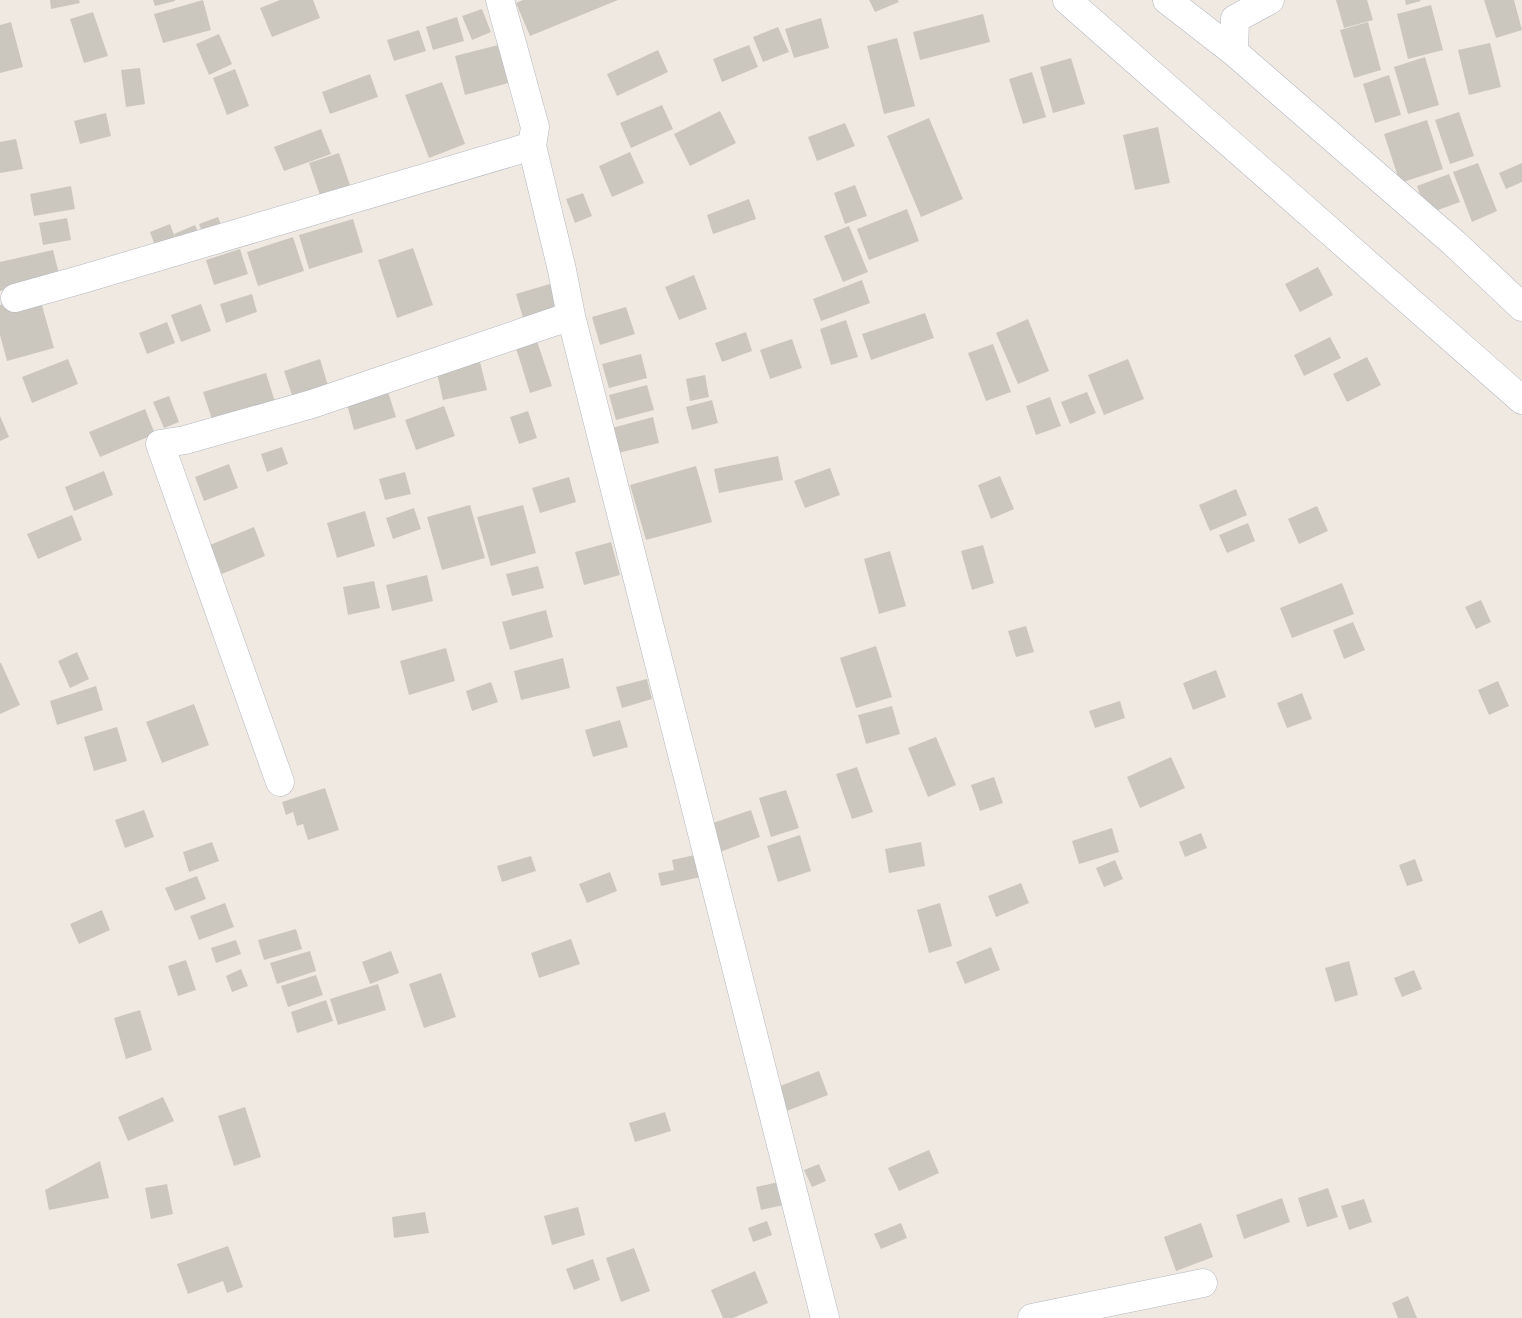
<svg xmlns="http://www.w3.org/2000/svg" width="1522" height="1318" font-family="Raleway,sans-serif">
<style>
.building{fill:#cbc7bf}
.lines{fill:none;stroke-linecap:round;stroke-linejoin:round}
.minor-casing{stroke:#b4b7c1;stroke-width:29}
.minor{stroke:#fff;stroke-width:28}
</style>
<rect width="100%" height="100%" fill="#efe9e1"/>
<path class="building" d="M50,0H79L80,3L51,9Z
M153,0H175V1L155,6Z
M203,0L211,30L163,43L154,14Z
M280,0H313L320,18L272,37L260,8Z
M523,0H618L530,36L516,3Z
M869,0H898L899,2L875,12Z
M1336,0H1367L1373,20L1344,28Z
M1405,0H1420L1421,1L1406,5Z
M1484,0H1514L1522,30L1496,38Z
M1431,5L1443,50L1408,59L1397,14Z
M482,9L491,32L472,40L462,16Z
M93,12L108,56L84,63L70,19Z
M983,14L990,42L920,60L913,32Z
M457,17L464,41L433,50L426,27Z
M821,18L829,48L794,58L785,29Z
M11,22L23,67L0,73V25Z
M1368,22L1381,70L1354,78L1340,30Z
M778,27L789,52L763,62L753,37Z
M419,30L426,51L394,61L387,40Z
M219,34L232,64L209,75L196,44Z
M897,38L915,106L884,114L867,46Z
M506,43L515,81L465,95L455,56Z
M1490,43L1501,87L1469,95L1458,50Z
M749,45L758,67L722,82L713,59Z
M658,50L668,72L617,96L607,74Z
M1425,57L1439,105L1408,114L1394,67Z
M1071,58L1085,104L1053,113L1040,67Z
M140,68L145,104L126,107L121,70Z
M235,69L249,106L227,115L213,78Z
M1032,72L1046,117L1023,124L1009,79Z
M370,74L378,97L330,114L322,92Z
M1389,75L1401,115L1375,123L1363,84Z
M442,82L465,144L429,158L405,95Z
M662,105L673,129L631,148L620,123Z
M720,111L736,143L690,166L674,134Z
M1459,112L1474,156L1450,164L1435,120Z
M106,113L111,136L80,144L74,121Z
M929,118L963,199L921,217L887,136Z
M1427,120L1443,169L1400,183L1384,134Z
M845,123L855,146L817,161L808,137Z
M1158,127L1170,183L1135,190L1123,135Z
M321,129L331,154L284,171L274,147Z
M16,139L23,169L0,173V142Z
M630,152L644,183L612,197L599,166Z
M339,153L354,197L324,207L309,163Z
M1478,163L1497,211L1472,222L1453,172Z
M1522,163V182L1506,189L1499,173Z
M1449,174L1460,202L1427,214L1417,186Z
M855,185L867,216L845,224L834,193Z
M71,186L75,209L34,216L30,194Z
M583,193L592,216L575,223L566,199Z
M749,199L756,219L713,234L707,215Z
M907,209L919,241L869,260L857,229Z
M218,217L224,233L205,240L199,224Z
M67,218L71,240L43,245L39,223Z
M353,219L363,252L309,269L299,235Z
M170,224L178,246L158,254L150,232Z
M195,225L201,239L180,247L174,234Z
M849,226L868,272L843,282L824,236Z
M293,237L304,271L258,286L247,252Z
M413,248L433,305L397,318L378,260Z
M240,249L248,274L214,285L206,260Z
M53,250L60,278L0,291V262Z
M1318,267L1333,295L1300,312L1285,284Z
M694,275L707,309L679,320L665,287Z
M862,280L870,303L821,321L813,299Z
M553,283L561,310L524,321L516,294Z
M252,294L257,312L226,323L220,304Z
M39,295L54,348L7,361L0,335V305Z
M201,304L211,331L181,342L171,315Z
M626,307L635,334L600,345L592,317Z
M925,313L934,338L871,360L862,334Z
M1028,319L1049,371L1018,384L996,333Z
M846,320L858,357L831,365L820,329Z
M167,322L175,343L147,354L139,333Z
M746,332L752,351L722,362L715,343Z
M1330,337L1341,358L1304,376L1294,355Z
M792,339L802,368L770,379L760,350Z
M537,341L552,386L530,393L516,348Z
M993,344L1011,392L986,401L968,353Z
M478,354L487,390L443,400L435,364Z
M641,354L647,378L609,388L602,364Z
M1367,357L1381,385L1347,402L1333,374Z
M68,359L78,384L32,403L22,377Z
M320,359L329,389L294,401L284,371Z
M1128,359L1144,399L1104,415L1088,375Z
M266,373L275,402L213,422L203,392Z
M705,375L709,397L690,401L686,379Z
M647,385L654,410L616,420L609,395Z
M388,392L396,417L354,430L347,404Z
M1087,392L1096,413L1070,424L1061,402Z
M169,396L179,422L164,428L153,402Z
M1050,397L1061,426L1036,435L1026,406Z
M712,400L718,423L692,430L686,407Z
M444,406L455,436L416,450L405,420Z
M145,409L155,434L100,457L89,432Z
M528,411L537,438L519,444L510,417Z
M0,416L9,437L0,441Z
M653,417L659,443L618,453L612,428Z
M282,447L288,464L267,472L261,454Z
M778,456L783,480L719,493L714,469Z
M229,464L238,488L204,501L195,477Z
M696,466L712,522L646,540L630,485Z
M830,468L840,495L805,508L794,481Z
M104,471L113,495L74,511L65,487Z
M405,472L411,494L385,500L379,479Z
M1000,476L1014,509L991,519L978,485Z
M569,477L576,502L540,513L532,488Z
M1236,489L1247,515L1210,531L1199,505Z
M470,505L485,558L442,570L427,517Z
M523,505L536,553L491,566L477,517Z
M1317,506L1328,531L1299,544L1288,519Z
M414,508L421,529L393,539L386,518Z
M365,511L375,546L337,558L327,523Z
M72,515L82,540L38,559L27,534Z
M1248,523L1255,541L1227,553L1219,535Z
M254,527L265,556L222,574L210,545Z
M611,542L620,575L584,585L575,552Z
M983,545L994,583L972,590L961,551Z
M890,551L906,606L879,614L864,559Z
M538,566L544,588L512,596L506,574Z
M427,575L433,601L392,611L386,585Z
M374,581L380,608L348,615L343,587Z
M1342,583L1354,614L1292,638L1280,608Z
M1481,600L1491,622L1476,629L1465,607Z
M546,610L553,637L510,650L502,622Z
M1353,622L1365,650L1344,659L1333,630Z
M1026,626L1034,652L1016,657L1008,631Z
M876,646L892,697L856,708L840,658Z
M446,648L455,681L409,695L400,661Z
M77,652L89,679L70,688L58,661Z
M563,658L570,688L521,700L514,671Z
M0,663H1L20,705L0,714Z
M1216,670L1226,697L1193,710L1183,683Z
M647,679L652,699L622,708L616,687Z
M1498,681L1509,706L1489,715L1478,690Z
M491,682L498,702L472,711L466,691Z
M96,686L103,710L57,725L50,701Z
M1302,693L1312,719L1287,728L1277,703Z
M1120,701L1125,718L1095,728L1089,711Z
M194,704L209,745L162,763L146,722Z
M892,706L900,734L866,744L858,715Z
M620,720L628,747L593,757L585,730Z
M117,727L127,761L94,771L84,737Z
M936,737L956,785L928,797L908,748Z
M1171,757L1185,788L1140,808L1127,777Z
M857,767L873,812L852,819L836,774Z
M994,777L1003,803L980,811L971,785Z
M325,788L339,830L308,840L303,824L297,826L293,812L286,815L282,802Z
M786,790L799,828L771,837L759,798Z
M144,810L154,837L125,848L115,820Z
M751,810L760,837L720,852L710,824Z
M1112,828L1119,852L1079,864L1072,841Z
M1201,833L1207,848L1185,857L1179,842Z
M800,835L811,871L778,882L767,846Z
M212,842L219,861L189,872L183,852Z
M921,842L925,866L889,873L885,849Z
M704,853L709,875L661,886L658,873L674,870L672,860Z
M531,856L536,871L502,882L497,866Z
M1415,859L1423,881L1407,886L1399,865Z
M1115,860L1123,879L1104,887L1096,868Z
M610,872L617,891L587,903L579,884Z
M197,876L206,899L175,911L165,888Z
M1021,883L1029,903L996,917L988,896Z
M225,903L234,927L199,940L190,916Z
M940,903L952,946L929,953L917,910Z
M102,910L110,930L79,944L70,924Z
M296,929L302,949L264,960L258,940Z
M571,939L580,964L539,978L531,953Z
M236,940L241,954L216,963L211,948Z
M991,947L1000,970L965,984L956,962Z
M310,951L316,971L277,984L270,963Z
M391,951L399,973L370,984L362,962Z
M186,960L196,990L178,996L168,966Z
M1349,961L1358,995L1335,1002L1325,968Z
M241,969L248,986L232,992L226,976Z
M1414,970L1422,989L1402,997L1394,978Z
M441,973L456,1017L424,1028L409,984Z
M316,975L323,995L288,1007L281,986Z
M378,984L386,1010L338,1025L330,999Z
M326,1000L333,1021L297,1033L291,1012Z
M140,1010L152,1050L126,1059L114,1018Z
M819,1071L828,1095L784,1112L775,1088Z
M163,1097L174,1121L128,1141L118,1117Z
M245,1107L261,1157L234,1166L218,1116Z
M665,1112L671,1131L635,1142L629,1123Z
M929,1150L939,1173L899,1191L888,1168Z
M100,1161L109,1198L49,1210L45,1190Z
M819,1164L826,1181L812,1187L804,1170Z
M788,1180L793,1203L761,1210L756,1187Z
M167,1184L173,1214L151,1219L145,1188Z
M1328,1188L1338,1217L1307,1227L1298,1198Z
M1282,1198L1290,1222L1244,1239L1236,1215Z
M1364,1199L1372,1222L1349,1230L1341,1206Z
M578,1207L585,1235L552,1245L544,1216Z
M425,1212L429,1233L394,1238L392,1217Z
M767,1221L772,1235L753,1242L748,1228Z
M901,1223L907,1238L881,1249L874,1234Z
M1201,1223L1213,1257L1176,1271L1164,1237Z
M228,1246L243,1287L227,1293L223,1281L188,1294L177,1264Z
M634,1248L650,1291L621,1302L606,1258Z
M593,1259L600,1280L574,1290L566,1269Z
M755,1271L768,1303L733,1318H723L711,1290Z
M1408,1296L1417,1318H1398L1392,1303Z"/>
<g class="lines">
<defs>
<path id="minor" d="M500,0L535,127L532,146L562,270L571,316L825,1318
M1067,0L1522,400
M1167,0L1234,52L1454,243L1522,307
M1234,52L1235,19L1270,0
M15,298L83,279L532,146
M280,782L160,444L185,440L312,404L571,316
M1032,1318L1203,1283"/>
</defs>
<use href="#minor" class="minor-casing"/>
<use href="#minor" class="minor"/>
</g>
</svg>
